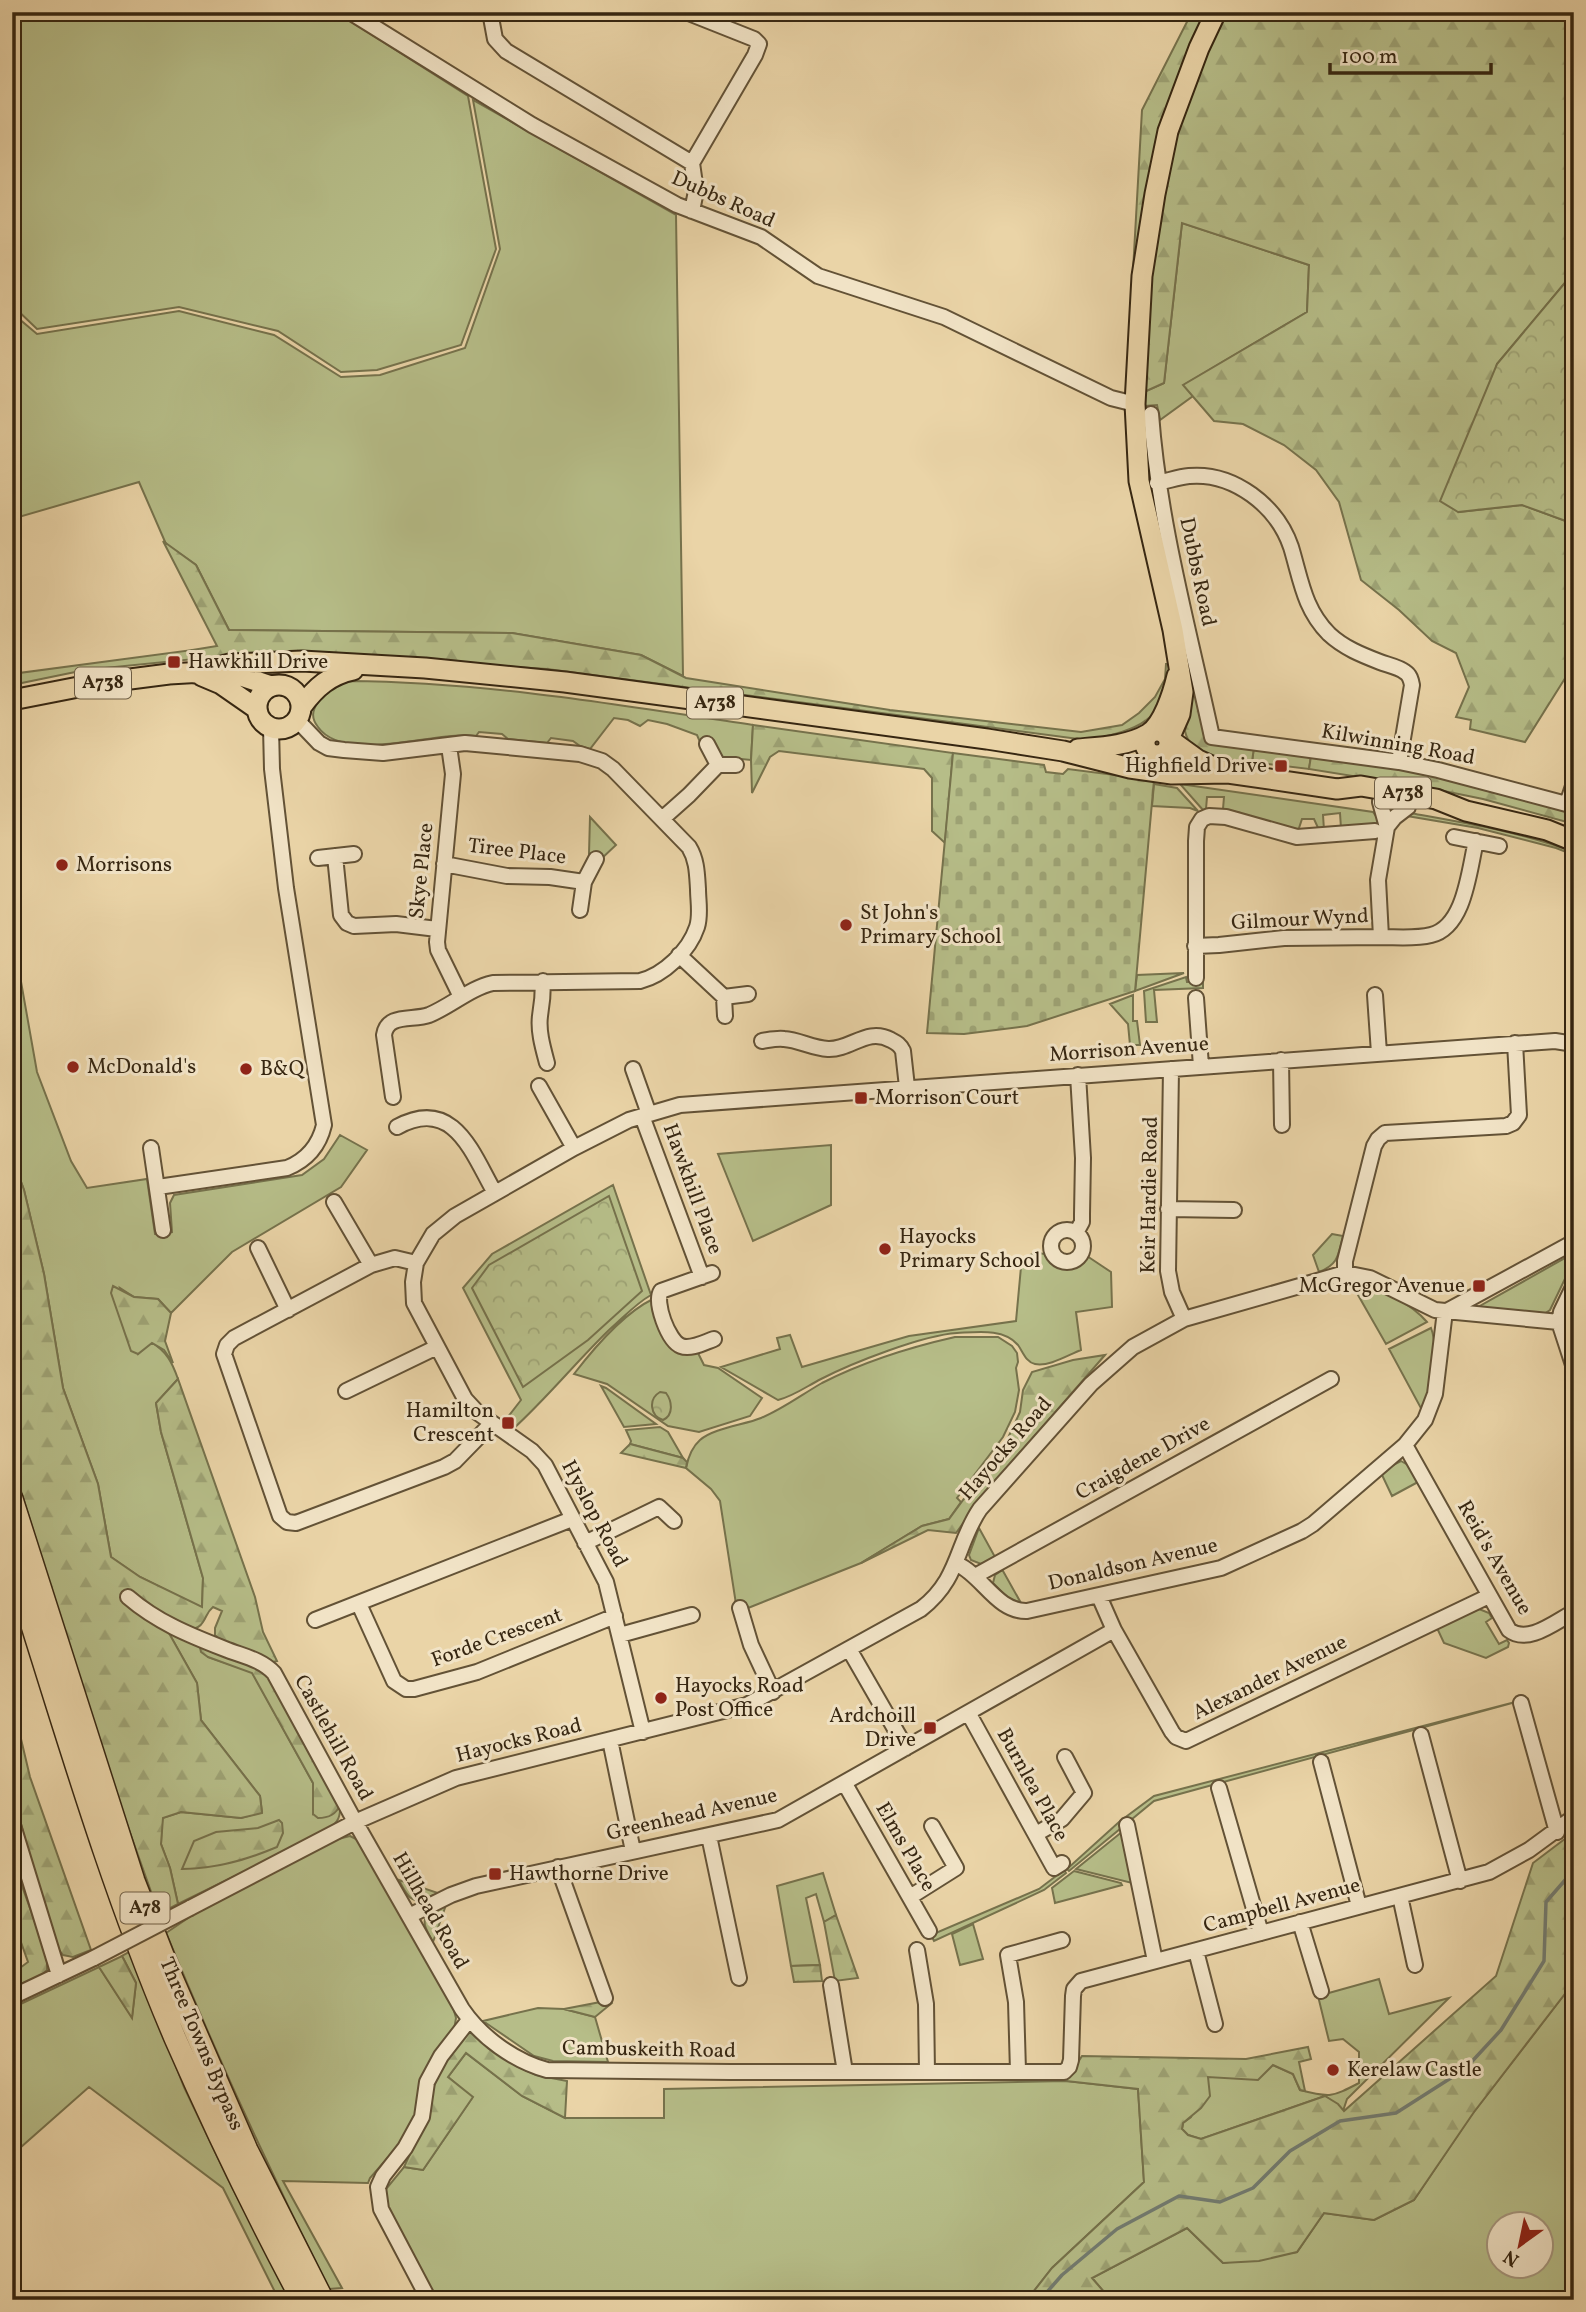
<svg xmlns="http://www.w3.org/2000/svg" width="1586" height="2312" font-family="Vollkorn,serif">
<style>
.grass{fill:#b6bd88;stroke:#76724c;stroke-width:2;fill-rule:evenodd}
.forest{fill:url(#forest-firs);stroke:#76724c;stroke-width:2}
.cemetery{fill:url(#cemetery-stones);stroke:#76724c;stroke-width:2}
.park{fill:url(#park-crowns);stroke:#76724c;stroke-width:2}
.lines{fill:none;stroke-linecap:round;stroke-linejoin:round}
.stream{stroke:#737c71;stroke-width:3.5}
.minor-casing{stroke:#635236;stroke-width:18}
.major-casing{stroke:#362611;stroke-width:23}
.highway-casing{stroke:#362611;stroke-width:24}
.minor{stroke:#f1e3c6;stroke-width:14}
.major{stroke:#ead4a7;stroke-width:19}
.highway{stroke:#ead4a7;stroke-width:21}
.minor-bridge-casing{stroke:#635236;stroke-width:18;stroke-linecap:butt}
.minor-bridge{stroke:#f1e3c6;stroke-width:14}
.poi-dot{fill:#8f2418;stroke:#f1e3c6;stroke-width:2.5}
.labels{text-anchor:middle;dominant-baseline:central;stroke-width:6;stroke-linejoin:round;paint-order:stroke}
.shield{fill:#f1e3c6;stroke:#6e5f47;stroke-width:2}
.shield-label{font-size:19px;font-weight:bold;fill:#362611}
.street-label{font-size:21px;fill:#362611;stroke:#f1e3c6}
.poi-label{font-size:21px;fill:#362611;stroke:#f1e3c6;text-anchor:start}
</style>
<defs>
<pattern id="forest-firs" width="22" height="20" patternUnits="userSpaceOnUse" patternTransform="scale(1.75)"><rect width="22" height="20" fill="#b6bd88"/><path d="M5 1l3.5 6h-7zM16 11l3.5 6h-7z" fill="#9da274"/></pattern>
<pattern id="cemetery-stones" width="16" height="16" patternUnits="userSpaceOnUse" patternTransform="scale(1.75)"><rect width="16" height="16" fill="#b6bd88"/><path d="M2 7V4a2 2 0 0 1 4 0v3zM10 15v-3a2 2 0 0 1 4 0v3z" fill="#9da274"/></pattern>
<pattern id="park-crowns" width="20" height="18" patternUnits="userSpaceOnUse" patternTransform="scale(1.75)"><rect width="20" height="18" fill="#b6bd88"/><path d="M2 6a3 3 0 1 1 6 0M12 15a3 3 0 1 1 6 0" fill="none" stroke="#9da274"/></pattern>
</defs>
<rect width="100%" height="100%" fill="#ead4a7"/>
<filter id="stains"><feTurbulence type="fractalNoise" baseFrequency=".00286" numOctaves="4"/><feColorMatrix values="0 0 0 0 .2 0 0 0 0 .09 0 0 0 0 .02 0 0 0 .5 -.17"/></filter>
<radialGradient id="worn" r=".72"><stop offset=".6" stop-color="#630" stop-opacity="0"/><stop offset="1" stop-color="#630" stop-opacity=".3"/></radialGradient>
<path class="grass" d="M12,12H336L468,96L496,249L461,345L377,370L341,372L278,331L179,307L37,329L12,305Z
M473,100L676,215L683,676L641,655L512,633L229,630L196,565L166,544L139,482L12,519V313L37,334L179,311L274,335L341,377L380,375L465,348L500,249Z
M1182,223L1309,265L1307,312L1184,385L1193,396L1160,420L1157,405L1144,406V392L1164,383Z
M192,650L195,659L85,670L12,685V674Z
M349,681C485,682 619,705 753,725L751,760L721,757L709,737L700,742L697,735L667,724L648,720L640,726L628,720L614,718L590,749L580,746L573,741L551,738L547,743L508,739L502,734L479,732L476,736C437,730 345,765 318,727C311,718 312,711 318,702C326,690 336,686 349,681Z
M1254,747L1311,756L1309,769L1252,762Z
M1154,784L1177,788L1198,811L1190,808L1152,806Z
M1180,784L1373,812L1380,822L1378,835L1341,828L1340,813L1323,815L1324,830H1319L1314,819H1302L1298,831L1241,816V813L1223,809L1224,797H1207L1206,809L1203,810Z
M1410,813C1466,823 1521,832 1574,852V855L1556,848L1478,828L1401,815Z
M590,817L616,845L600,860L589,854Z
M12,959L20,976L37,1072L71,1161L87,1188L147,1179L155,1234L172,1232L170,1203L174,1195L302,1175L324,1159L340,1135L367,1150L341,1187L232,1252L171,1313L158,1299L134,1297L120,1288L138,1354L151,1342C167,1352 172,1362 178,1379L156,1403L161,1432L203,1578L202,1608L140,1577L111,1557L98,1484L63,1388L44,1274L24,1190L12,1157Z
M1184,973L1135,991L1137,975Z
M1186,977L1187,982H1203V988L1154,990L1157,1022H1146L1144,991Z
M1133,995V1021H1137L1140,1045H1130L1128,1024L1110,1004Z
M831,1145V1205L753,1241L718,1154Z
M613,1185L651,1295C635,1304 623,1318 609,1330C576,1362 547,1398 513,1429L504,1422L521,1400L463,1288L492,1254Z
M1332,1234L1343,1236C1338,1255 1339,1264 1319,1272L1313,1255Z
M1038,1253L1045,1254C1054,1262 1058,1267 1072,1269L1081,1264L1087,1256L1111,1272L1112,1307L1076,1312L1081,1350C1068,1355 1049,1367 1035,1364C1026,1362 1023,1352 1018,1345C1004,1328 977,1332 957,1333C923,1335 852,1363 821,1379C807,1386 794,1396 778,1400L721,1367L780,1349L777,1338L790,1335L802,1367L909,1336L1016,1321L1021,1267L1018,1265L1030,1255Z
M1574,1253V1260L1550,1310L1544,1314L1478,1307Z
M1350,1281C1377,1288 1408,1300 1427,1322L1386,1344Z
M653,1299L663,1332L697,1351L704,1365L718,1368L762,1398L750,1416L699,1432L668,1426L607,1384L574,1374C594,1348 624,1313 653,1299Z
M1431,1328C1439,1348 1431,1392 1423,1412L1389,1349Z
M955,1337H998L1012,1346L1017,1353L1018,1362L1016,1368L1019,1390L1015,1412L1003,1437L957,1498L961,1502L949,1519L922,1526L861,1563L743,1610L736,1604L720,1501L711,1489L686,1468C688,1458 692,1447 700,1440C714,1428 744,1425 761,1418C783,1409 801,1395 822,1383C863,1362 911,1347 955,1337Z
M601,1386L606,1388L656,1424L624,1427Z
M660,1427L668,1432L683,1458L630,1444L631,1441L626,1430Z
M1401,1461L1408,1465L1418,1482L1392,1496L1382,1475L1391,1466Z
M979,1528L995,1557L981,1564L971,1560L969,1555Z
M1001,1571H1003L1021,1603L1007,1597L993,1583L995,1575Z
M1479,1609L1489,1613L1492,1618L1486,1622L1499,1644L1507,1640L1509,1643L1508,1647L1486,1658L1444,1643L1437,1628Z
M166,1628L199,1643L208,1657L252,1672L313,1783V1814L340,1805C341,1820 336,1824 324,1832L178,1904L170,1868L161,1844L162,1818L181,1812L241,1818L262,1812L260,1796L201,1720L197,1683Z
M1523,1700L1154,1801L1069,1871L1067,1869L1119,1822L1154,1796Z
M1123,1831L1132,1883L1076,1869Z
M350,1836L360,1841L453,2007L456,2018L454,2030L415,2117L398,2146L370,2178L368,2183L283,2181L342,2288L329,2289C270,2172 216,2054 166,1933L194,1914L330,1841Z
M1064,1870L1066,1873L1044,1890L934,1941L931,1935L1039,1889Z
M1074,1871L1121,1883L1122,1885L1055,1903L1052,1888Z
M823,1873L836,1915L824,1922L816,1894L806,1898L820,1965L791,1966L777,1886Z
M399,1880L438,1893C414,1903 411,1905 399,1880Z
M446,1905L433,1942C419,1918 422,1917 446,1905Z
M973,1924L983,1959L960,1965L952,1934Z
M131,1951L184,2087L227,2177L290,2300H279L223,2188L89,2087L12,2155V2008L99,1967L132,2017L136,1983L122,1956Z
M1379,1979L1389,2014L1449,1998L1347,2099L1343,2111L1325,2096L1201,2139L1188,2135L1182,2129L1183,2123L1191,2117L1208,2077L1273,2065L1293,2074L1300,2090C1330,2098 1332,2097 1359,2083V2052L1343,2039L1329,2041L1318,1996Z
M1574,1982V2300H1111L1092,2278L1187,2228L1223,2263L1297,2252L1324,2213L1374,2220L1414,2200L1470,2117ZM1498,2224H1540V2266H1498Z
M538,2008L564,2009L595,2017L608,2062L553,2061L534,2056L483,2021Z
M466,2053L522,2096L565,2118H664V2089L1066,2081L1138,2089L1144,2182L1052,2268L1030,2296L1004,2291L988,2300H437L386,2211V2189L404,2167L423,2170L472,2098L448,2077Z"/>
<path class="forest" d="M1192,12H1209L1144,211L1133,271L1142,110Z
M1224,12H1574V272L1497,364L1459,512L1522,505L1574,524V664L1525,742L1470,729L1471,720L1456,717L1469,687L1456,653L1432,641L1399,610L1361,580L1339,502L1316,470L1284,445L1243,424L1214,421L1183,385L1307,312L1309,265L1182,223L1164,383L1144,392L1150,277L1176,132L1206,50Z
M163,541L196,565L229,630L512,633L641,655L686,678L890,710L1081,732L1122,725L1139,713L1155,697L1165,679L1166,664H1170C1171,720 1133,733 1086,740L547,669L406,660L195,659L192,650L217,646Z
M1192,693L1198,694L1207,742L1254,747L1252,762C1229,760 1191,760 1185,731Z
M753,725L953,753L945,843L932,831V778L924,769L779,751L770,757L752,793L751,760Z
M1311,756L1410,770L1574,811V824L1483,799L1439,790L1309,769Z
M12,1157L24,1190L44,1274L63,1388L98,1484L111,1557L140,1577L202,1607L203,1578L161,1432L156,1403L178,1379L255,1597L263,1632L277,1661L269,1663L220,1640L215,1635V1628L222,1611L213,1607C207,1612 207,1616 203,1622C196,1634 178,1629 166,1628L197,1683L201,1720L260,1796L262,1813L241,1818L181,1812L163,1818L161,1844L170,1868L178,1904L159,1914L103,1757L12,1462Z
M113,1286L134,1297L158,1299L171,1313L165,1341L173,1363L164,1350L152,1343L138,1354L131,1351L111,1293Z
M1105,1355L985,1493L956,1533L928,1530L861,1563L922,1526L949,1519L1007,1440L1020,1412L1023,1390L1032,1372L1073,1360Z
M630,1444L683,1458L687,1462L686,1468L621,1453Z
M199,1643L256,1665L271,1677L340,1805C336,1815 328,1818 318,1818L313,1814V1783L252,1673L208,1657L201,1652Z
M12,1701L30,1777L91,1950L73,1957L63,1955L55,1945L33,1872L12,1788Z
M279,1820L282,1823L283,1833L277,1847C246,1860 216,1869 182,1869L194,1841L216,1832L258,1828Z
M1574,1832V1982L1474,2112L1414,2200L1374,2220L1324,2213L1297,2252L1259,2261L1223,2263L1187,2228L1092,2278L1111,2300H1034L1030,2296L1052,2268L1144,2182L1138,2089L1066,2081L1082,2056L1246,2059L1308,2047L1311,2059L1299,2062L1305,2091L1300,2090L1293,2074L1273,2065L1258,2080L1208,2077L1210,2096L1201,2108L1183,2123L1182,2129L1188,2135L1201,2139L1325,2096L1338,2104L1344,2111L1496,1976L1533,1863Z
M12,1858L47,1956V1970L39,1978L12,1989V1974L28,1962L12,1917Z
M836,1915L858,1978L835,1981L824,1922Z
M122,1956L136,1983L132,2018L99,1967Z
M820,1965L822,1981L794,1982L791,1966Z
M611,2000L612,2003L595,2017L564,2009Z
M468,2030L516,2066L536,2075L567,2081L565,2118L522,2096L466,2053L448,2077L473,2097L423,2170L404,2167L426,2120L431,2094L442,2065Z"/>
<path class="cemetery" d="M953,753L1044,765L1046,772L1063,774L1068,769L1154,780L1135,991L1027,1026L964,1034L927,1033Z"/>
<path class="park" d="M1574,272V524L1522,505L1458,512L1440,501L1497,364Z
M609,1196L642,1291L588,1340L523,1387L472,1288L489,1265Z
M660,1392L666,1393C672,1401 674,1415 663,1420C650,1416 648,1399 660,1392Z"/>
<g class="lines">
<path class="stream" d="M1040,2300L1062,2275L1117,2229L1179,2196L1220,2202L1253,2188L1290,2151L1340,2121L1396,2113L1465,2069L1501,2030L1544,1961L1546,1902L1566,1879L1574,1875"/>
<defs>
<path id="minor" d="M350,12L532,125L677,205L761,237L818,276L944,317L1111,398L1135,404
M490,12L495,39L506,51L692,163
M686,12L754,39L759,44L755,55L692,163L696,191L692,211
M1151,414C1159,523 1189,630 1212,737L1399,762L1438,770L1574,806
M1157,483C1168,481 1178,477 1189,476C1234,472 1277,506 1291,547C1301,580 1304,609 1329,634C1344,648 1362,655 1380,662C1388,665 1399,667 1405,672C1410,675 1411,680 1412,685L1399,762
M297,720L319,743L328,748L344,750L383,753L465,743L580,754L602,761L613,769L689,847C697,860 697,874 698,889C698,901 701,915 697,927C689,951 664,975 640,981L493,983C470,988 451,1006 429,1015C413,1021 387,1013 384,1035L393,1097
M707,744L718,765H736
M449,746L453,774L437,942L438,950L461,997
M1567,804L1574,783
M662,819L689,795L718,765
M1387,827L1395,817L1408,807
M1454,837L1499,846
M335,856L341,915L347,923L354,926L396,924L437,929
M318,858L354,854
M444,864L507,876L550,877L584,882
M580,910L584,882L596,859
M1381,937C1397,937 1415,939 1431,935C1465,927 1469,870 1476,841
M1195,946L1219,945L1284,938L1381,937L1378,880L1387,827L1380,802
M679,955L724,997
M1196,978V841L1197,827L1202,819L1209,816L1226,817L1297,837L1375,831
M543,981C543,993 542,1004 540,1016C538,1031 543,1048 547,1063
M1375,995L1379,1053
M1196,998L1201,1066
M725,1016L724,997L748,994
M762,1041C769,1040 777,1038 784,1039C799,1040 812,1048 828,1049C851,1050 867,1027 891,1040C897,1043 900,1045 903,1051L907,1087
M1281,1060L1282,1125
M633,1069L649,1114
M1171,1069L1168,1271L1172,1292L1184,1319
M539,1086L574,1148
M642,1116L702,1277
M397,1127C454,1096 472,1153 495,1193
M151,1148L163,1230
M158,1187L287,1168C307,1160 319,1146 324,1125L286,888L272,769L271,728
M334,1202L371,1265
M1168,1209L1234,1210
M1051 1246a16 16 0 1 1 32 0a16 16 0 1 1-32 0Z
M1076,1233L1082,1222V1214L1083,1158L1078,1075
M258,1248L288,1310
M416,1263L395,1258L371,1265L234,1338L227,1345L224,1354L280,1516L287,1522L296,1523L444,1467L455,1461L492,1423
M712,1273L661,1291C654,1302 668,1341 681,1346C691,1350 705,1342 714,1339
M1345,1273V1261L1374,1146L1378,1139L1385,1133L1506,1126L1513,1123L1519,1115L1515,1043
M1574,1285L1561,1312L1559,1322L1574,1368
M1447,1311L1574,1242
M346,1391L437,1347
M1405,1445L1509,1630C1528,1645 1556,1621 1574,1612
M585,1543L659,1507L674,1521
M957,1564C982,1575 997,1612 1027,1611L1221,1568L1302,1531L1313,1524L1405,1445L1425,1420L1435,1394L1445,1311
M975,1576L1331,1379
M1099,1596L1114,1630L1172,1732L1176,1737L1186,1741L1489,1596
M128,1597C157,1622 189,1635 225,1649C242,1656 261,1659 274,1673L353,1818L462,2009C481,2037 514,2061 547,2070L730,2072H1064L1069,2067L1071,2060L1073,1996L1074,1989L1081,1981L1489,1872L1529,1850L1574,1817
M359,1604L394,1681L406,1689H414L477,1672L615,1616
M740,1608L751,1645L773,1692
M315,1620L572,1519
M620,1635L692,1615
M849,1649L906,1748
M1521,1703L1557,1832
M969,1714L1054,1868L1062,1863
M643,1732L606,1582L545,1465L532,1451L478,1413L465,1399L414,1303L413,1282L416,1263L433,1234L455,1216L574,1148L629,1120L680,1105L1555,1041L1574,1044
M1421,1735L1460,1881
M610,1740L633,1851
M1321,1762L1359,1906
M845,1784L929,1931
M1219,1788L1261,1933
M12,1822L59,1975
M1127,1825L1155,1961
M1036,1834L1062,1819L1084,1793L1065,1757
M709,1836L739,1978
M558,1867L605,1998
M1400,1896L1415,1965
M910,1897L956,1868L932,1826
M190,1908L355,1822L456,1778L747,1705L921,1609C960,1579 956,1544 980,1509L1091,1384L1133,1347L1184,1319L1345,1273L1370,1278L1435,1310L1559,1322
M409,1916L451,1895L476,1886L778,1820L1114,1630
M1300,1922L1321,1991
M917,1950L926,2004L927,2072
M1196,1951L1215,2024
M831,1985L845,2072
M12,1997L94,1958
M1018,2071L1016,2002L1008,1955L1062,1940
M429,2300L381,2209L378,2187L383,2176L405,2148L422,2117L427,2082L441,2056L469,2020"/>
<path id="major" d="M1216,12L1199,48L1168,131L1155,194L1142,276L1135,404L1139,481L1173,630L1183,692L1180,714L1169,739L1198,760L1220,770
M195,673L229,664L302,661L425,668L565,682L987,739L1063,751L1130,768L1172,774L1228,773L1337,789L1361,786L1436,799L1466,811L1547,830L1574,841
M202,676L221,684L257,709
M257 707a22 22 0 1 1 44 0a22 22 0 1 1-44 0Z
M12,700L99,683L169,674L221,671L238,675L271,686
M302,706C316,687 330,675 353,670
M1145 743a12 12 0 1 1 24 0a12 12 0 1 1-24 0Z
M1078,749C1100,747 1128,746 1148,734C1163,725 1173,693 1177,676"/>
<path id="highway" d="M12,1499L134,1881L172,1978L247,2150L323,2300
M12,1562C63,1722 109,1884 175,2038C214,2127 256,2214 302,2300"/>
</defs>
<use href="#minor" class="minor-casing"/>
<use href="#major" class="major-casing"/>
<use href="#highway" class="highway-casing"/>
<use href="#minor" class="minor"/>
<use href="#major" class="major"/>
<use href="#highway" class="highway"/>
<defs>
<path id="minor-bridge" d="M94,1958L190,1908"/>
</defs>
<use href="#minor-bridge" class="minor-bridge-casing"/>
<use href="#minor-bridge" class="minor-bridge"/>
</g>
<g class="poi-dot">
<rect x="167" y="655" width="14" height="14" rx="3.5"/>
<rect x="1274" y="759" width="14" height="14" rx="3.5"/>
<circle cx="62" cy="865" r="7"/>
<circle cx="846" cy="925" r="7"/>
<circle cx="73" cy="1067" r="7"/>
<circle cx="246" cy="1069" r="7"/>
<rect x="854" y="1091" width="14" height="14" rx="3.5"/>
<circle cx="885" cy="1249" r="7"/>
<rect x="1472" y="1279" width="14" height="14" rx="3.5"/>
<rect x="501" y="1416" width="14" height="14" rx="3.5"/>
<circle cx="661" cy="1698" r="7"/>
<rect x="923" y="1721" width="14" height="14" rx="3.5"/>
<rect x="488" y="1867" width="14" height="14" rx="3.5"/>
<circle cx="1333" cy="2070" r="7"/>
</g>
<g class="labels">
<g class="shield">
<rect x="75" y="667.5" width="56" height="31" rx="5"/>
<rect x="687" y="687.5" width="56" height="31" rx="5"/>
<rect x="1375" y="777.5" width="56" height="31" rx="5"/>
<rect x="120.5" y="1892.5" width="49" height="31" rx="5"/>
</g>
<g class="shield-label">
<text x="103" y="683">A738</text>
<text x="715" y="703">A738</text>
<text x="1403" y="793">A738</text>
<text x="145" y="1908">A78</text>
</g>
<g class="street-label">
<text transform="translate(723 200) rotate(24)">Dubbs Road</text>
<text transform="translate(1197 572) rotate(78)">Dubbs Road</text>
<text transform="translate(1398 745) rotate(10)">Kilwinning Road</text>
<text transform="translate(517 852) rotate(7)">Tiree Place</text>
<text transform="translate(422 871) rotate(-84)">Skye Place</text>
<text transform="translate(1300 920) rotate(-3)">Gilmour Wynd</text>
<text transform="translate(1129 1050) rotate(-4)">Morrison Avenue</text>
<text transform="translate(692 1189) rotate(70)">Hawkhill Place</text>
<text transform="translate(1150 1195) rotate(-89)">Keir Hardie Road</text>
<text transform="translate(1006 1449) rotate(-49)">Hayocks Road</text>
<text transform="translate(1143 1459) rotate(-29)">Craigdene Drive</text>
<text transform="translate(594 1514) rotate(62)">Hyslop Road</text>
<text transform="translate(1494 1558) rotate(60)">Reid's Avenue</text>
<text transform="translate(1133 1565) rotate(-13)">Donaldson Avenue</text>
<text transform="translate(497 1638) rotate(-20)">Forde Crescent</text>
<text transform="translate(1270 1678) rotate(-26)">Alexander Avenue</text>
<text transform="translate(333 1738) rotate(61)">Castlehill Road</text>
<text transform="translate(519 1741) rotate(-14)">Hayocks Road</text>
<text transform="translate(1032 1785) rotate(61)">Burnlea Place</text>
<text transform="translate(692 1815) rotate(-13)">Greenhead Avenue</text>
<text transform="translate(905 1847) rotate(60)">Elms Place</text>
<text transform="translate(1282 1906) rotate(-15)">Campbell Avenue</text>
<text transform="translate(430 1911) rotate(60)">Hillhead Road</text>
<text transform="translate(201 2044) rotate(67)">Three Towns Bypass</text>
<text transform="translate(649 2050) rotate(1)">Cambuskeith Road</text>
</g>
<g class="poi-label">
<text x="188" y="662">Hawkhill Drive</text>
<text x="1267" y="766" text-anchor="end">Highfield Drive</text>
<text x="76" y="865">Morrisons</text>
<text x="860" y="913">St John's<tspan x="860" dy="24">Primary School</tspan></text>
<text x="87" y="1067">McDonald's</text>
<text x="260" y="1069">B&amp;Q</text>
<text x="875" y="1098">Morrison Court</text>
<text x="899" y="1237">Hayocks<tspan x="899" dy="24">Primary School</tspan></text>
<text x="1465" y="1286" text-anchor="end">McGregor Avenue</text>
<text x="494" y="1411" text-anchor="end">Hamilton<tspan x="494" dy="24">Crescent</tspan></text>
<text x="675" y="1686">Hayocks Road<tspan x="675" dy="24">Post Office</tspan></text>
<text x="916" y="1716" text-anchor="end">Ardchoill<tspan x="916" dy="24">Drive</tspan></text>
<text x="509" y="1874">Hawthorne Drive</text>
<text x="1347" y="2070">Kerelaw Castle</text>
</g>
</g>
<rect width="1586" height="2312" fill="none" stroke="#ead4a7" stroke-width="42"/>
<rect x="14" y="14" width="1558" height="2284" fill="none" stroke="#362611" stroke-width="3.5"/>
<rect x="21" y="21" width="1544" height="2270" fill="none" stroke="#362611" stroke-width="2"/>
<g transform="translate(1520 2245) rotate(213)"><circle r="33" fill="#f1e3c6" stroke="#a6977e" stroke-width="2"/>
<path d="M0-5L12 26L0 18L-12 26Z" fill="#8f2418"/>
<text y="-10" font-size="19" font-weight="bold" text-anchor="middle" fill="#362611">N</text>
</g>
<path d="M1330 63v10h161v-10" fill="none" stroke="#362611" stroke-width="3.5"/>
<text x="1341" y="63" font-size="21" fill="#362611" stroke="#f1e3c6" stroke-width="5" paint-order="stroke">100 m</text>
<rect width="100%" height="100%" filter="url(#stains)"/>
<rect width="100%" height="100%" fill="url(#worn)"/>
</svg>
